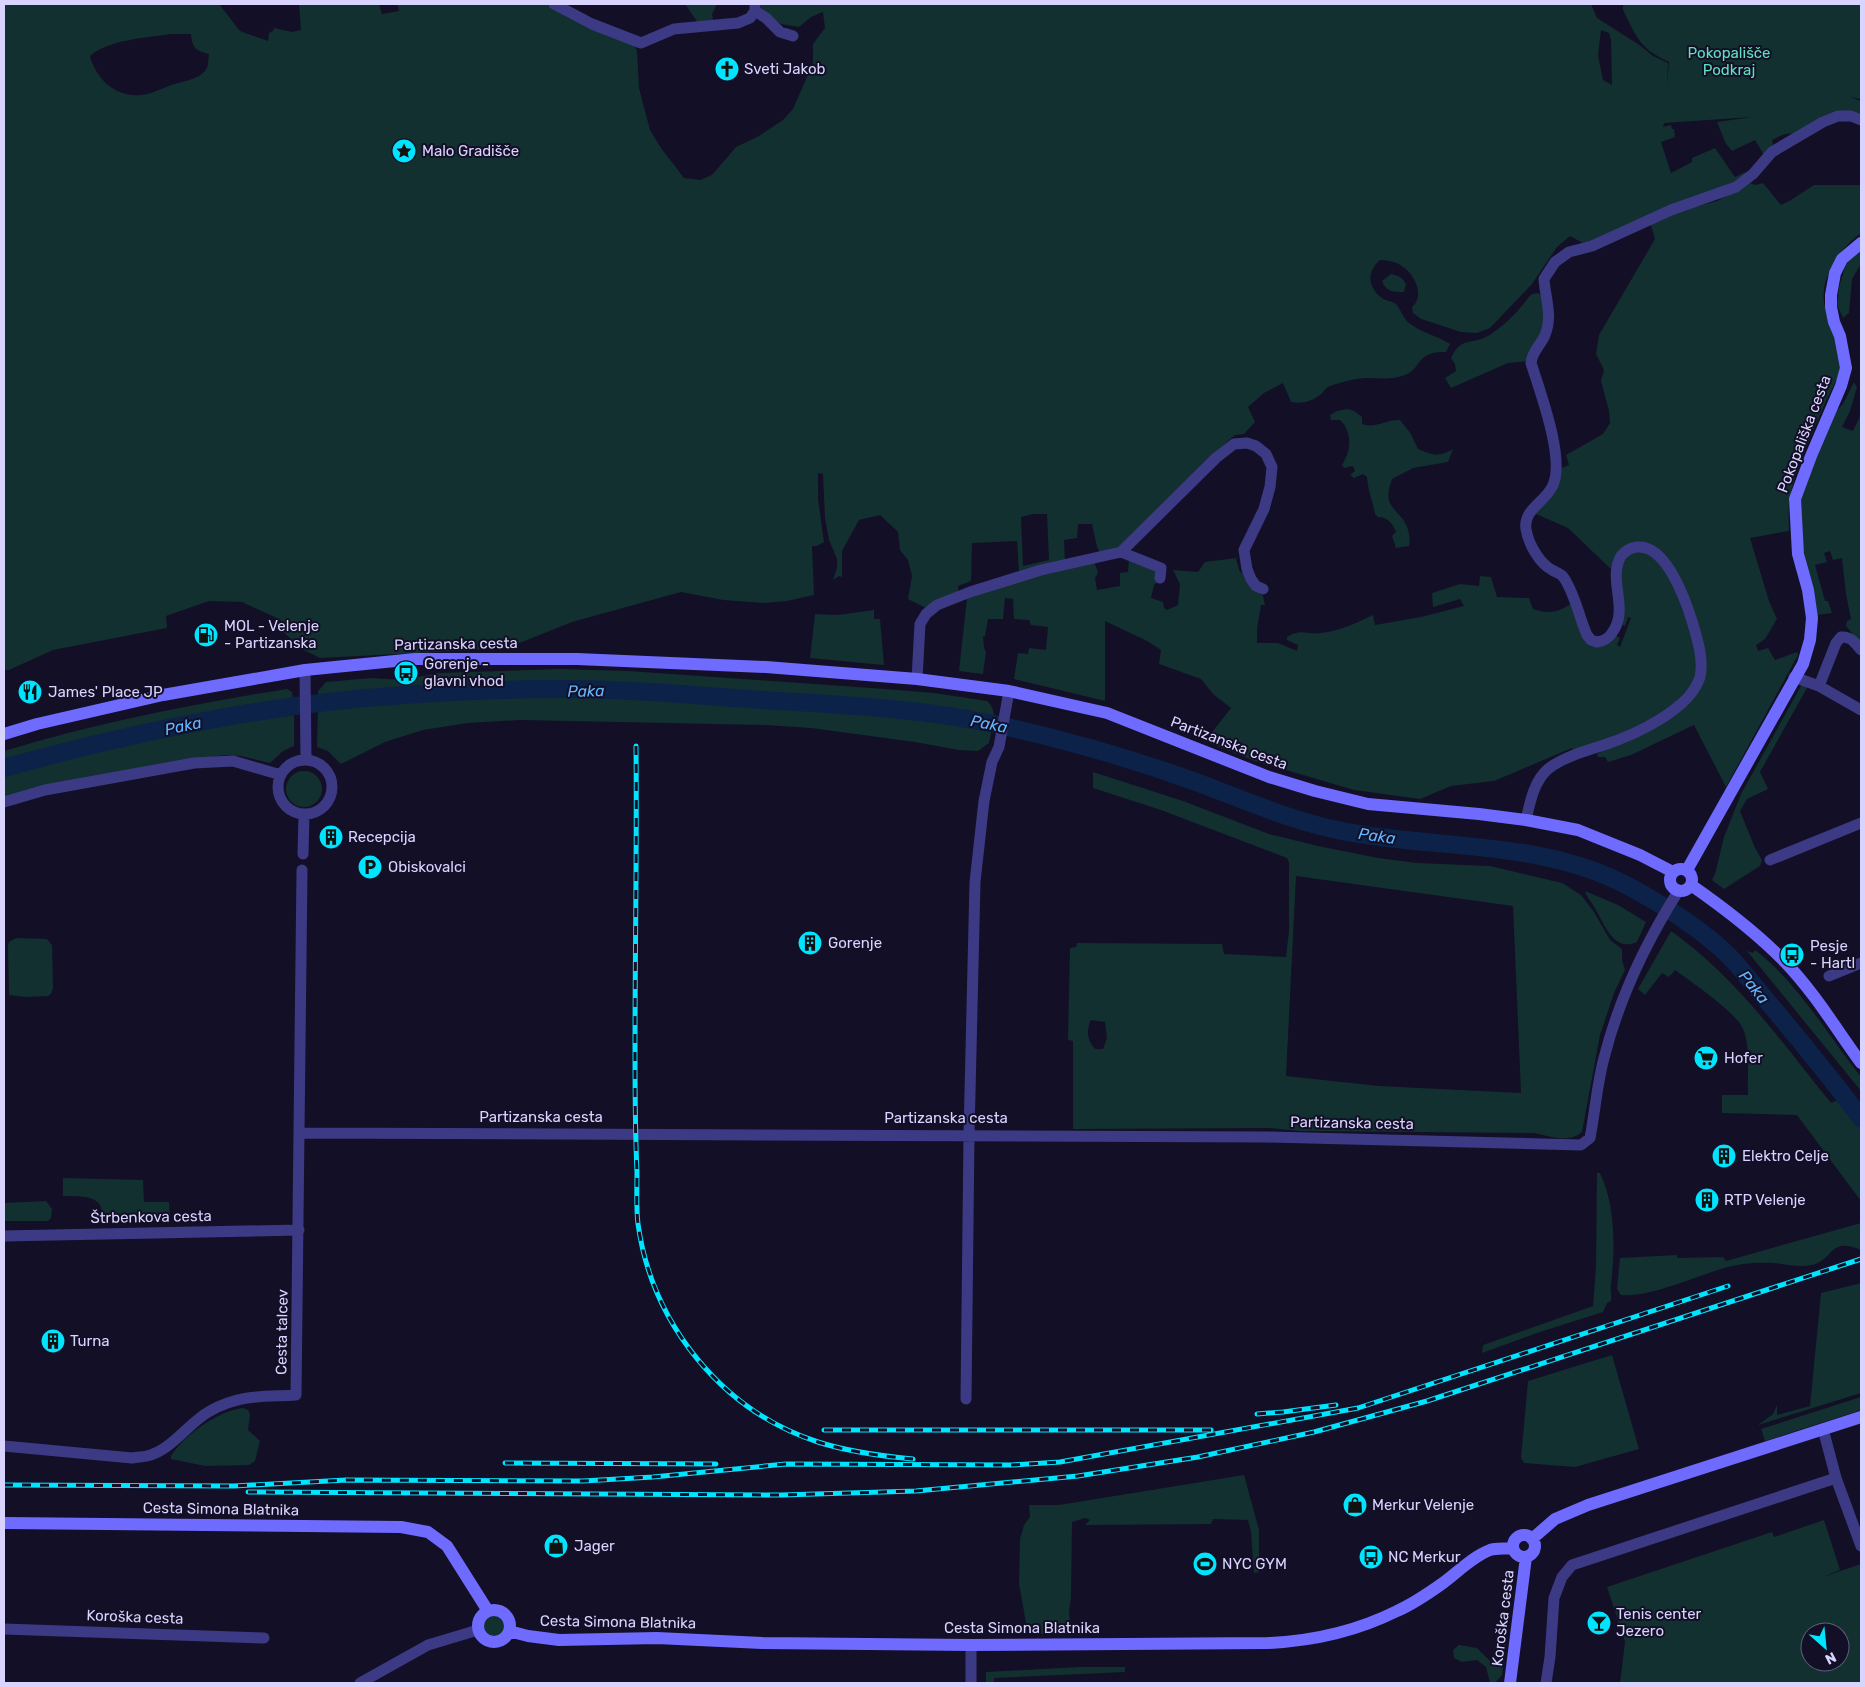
<svg xmlns="http://www.w3.org/2000/svg" width="1865" height="1687" font-family="Rubik,sans-serif">
<style>
.green{fill:#12302f;fill-rule:evenodd}
.lines{fill:none;stroke-linecap:round;stroke-linejoin:round}
.river{stroke:#0c2248;stroke-width:18}
.street{stroke:#3d3a85;stroke-width:11}
.secondary{stroke:#6f6bff;stroke-width:12}
.rail-casing{stroke:#00e5ff;stroke-width:5}
.rail{stroke:#130f26;stroke-width:3;stroke-dasharray:9;stroke-linecap:butt}
.labels{text-anchor:middle;dominant-baseline:central;stroke-width:4;stroke-linejoin:round;paint-order:stroke}
.park-label{font-size:15px;fill:#5fe0c0;stroke:#130f26}
.poi-label{font-size:15px;fill:#d9d4ff;stroke:#130f26;text-anchor:start}
.street-label{font-size:15px;fill:#d9d4ff;stroke:#130f26}
.water-label{font-size:16px;font-style:italic;fill:#62b6ff;stroke:#130f26}
</style>
<rect width="100%" height="100%" fill="#130f26"/>
<path class="green" d="M4,4H219L240,31L268,41L269,33L273,31L274,28L292,32L301,30L299,4H379L382,14L399,11L397,4H547L591,27L634,44L637,51L639,88L650,130L661,148L684,178L700,180L712,175L736,147L759,136L783,120L793,109L813,63V44L825,28L823,12L811,17L799,27L781,24L763,14L761,5L767,4H1591L1597,18L1638,44L1653,56L1668,63L1667,84L1669,62C1638,47 1638,39 1623,10V4H1861V99L1850,97L1861,101V116L1850,112L1795,134C1786,132 1780,136 1772,140L1773,146L1764,155L1755,140L1732,151L1726,144L1717,122L1752,117L1664,123L1663,127L1671,125L1672,129H1674L1675,137L1661,142L1671,173L1692,162V158L1715,148L1735,177L1745,172L1747,176L1605,238L1583,243L1570,236L1557,247L1532,284L1490,328L1477,333L1461,332L1421,319L1413,313L1412,307C1425,296 1415,275 1403,267C1397,262 1388,260 1380,260C1367,271 1367,287 1382,298C1386,301 1392,301 1396,304C1401,310 1403,318 1409,323C1422,333 1438,336 1450,344L1446,352C1415,351 1423,368 1405,375C1392,380 1380,378 1366,378C1358,378 1336,383 1328,387C1325,389 1323,393 1320,395C1311,402 1301,404 1291,402L1283,383L1264,393L1248,407L1255,422L1244,434L1235,435L1229,440L1122,546L1100,553L1097,547L1092,524H1078L1077,538L1064,540L1065,563L1019,572L1017,541L972,543L971,581L958,586V594L926,608L908,599L912,576L908,560L900,550L898,532L880,515L859,520L842,551V577L839,576L833,580L837,568V559L829,540L825,518L823,474L818,473V499L824,542L817,546H812L814,595L787,601L765,603L723,600L681,592L572,622L517,644L476,650L320,658L302,649L278,627L281,620L242,602L209,601L166,616L167,628L53,650L9,670H4ZM1601,30L1609,33L1611,40L1612,85L1603,80L1598,55ZM171,34H191C192,48 196,51 209,54C208,60 209,68 204,72C195,81 181,81 169,86C163,88 157,91 151,93C122,102 97,83 90,56C110,39 146,38 171,34ZM1033,514H1047L1049,560L1023,566L1021,517Z
M685,4H717L712,14L713,20L698,23Z
M1750,183L1755,185L1763,183L1781,205L1791,200L1814,185H1861V233C1839,249 1816,282 1826,311C1832,332 1844,347 1840,369C1837,382 1828,395 1823,408C1810,438 1795,469 1789,501C1788,511 1789,521 1789,531L1750,538L1769,601L1777,619L1765,639L1756,645L1758,651L1768,648L1775,660L1797,652L1798,655L1726,787L1694,725L1631,755L1608,762L1605,757H1598L1597,754L1637,736L1672,713L1703,671L1672,571L1634,544L1615,573L1568,528L1534,513L1559,469L1569,465L1566,455L1603,434L1610,423L1609,411L1601,381L1604,370L1596,354L1599,335L1655,239L1650,222L1680,211L1717,201Z
M1861,247V264L1852,279L1849,313L1843,318L1837,305L1839,287L1845,267L1850,257Z
M1391,274C1399,276 1402,277 1406,284L1404,292C1394,292 1386,292 1382,281Z
M1538,293L1542,296L1545,322L1528,361L1508,363L1451,388L1445,378L1456,371L1455,364L1451,358C1461,337 1469,345 1486,337C1500,330 1519,311 1528,298L1532,294Z
M1854,382L1857,387L1850,411L1842,427L1853,431L1861,414V644L1846,626L1847,621L1851,619L1846,594L1842,558L1833,560L1830,551L1824,553L1827,562L1815,565L1825,601H1828L1832,613L1816,615L1803,546L1799,501L1832,415L1843,404Z
M1348,409L1354,411L1362,417V424C1376,429 1386,419 1400,420L1411,434L1418,449C1433,455 1438,458 1453,449L1448,462L1413,468L1392,479C1385,499 1388,503 1401,517C1408,524 1411,538 1409,546L1396,548L1392,536L1396,532C1393,524 1388,517 1378,517L1375,514C1373,502 1368,491 1367,477L1363,474L1354,478L1350,475L1355,471L1353,466L1344,468L1342,465C1351,451 1353,432 1340,420H1331L1330,415L1337,411Z
M1649,550L1671,579L1697,649V679L1668,710L1577,756L1572,748L1494,781L1451,786L1420,799L1354,790L1252,760L1205,741L1231,708L1214,695L1201,679L1159,664L1161,650L1147,641L1105,621V701L1014,679L1018,653L1028,654L1029,648L1046,650L1048,627L1031,625L1029,620L1014,619L1013,599L1005,598L1003,619H988L985,636H983L984,648L986,652L983,674L959,671L967,598L1022,577L1094,561L1098,573L1095,578L1097,590L1120,586V573L1128,572L1129,559L1156,566L1158,582L1154,585L1151,598L1163,602L1164,608L1167,610L1178,605L1180,584L1173,570L1198,572L1205,562L1237,558L1236,559L1240,572L1243,573L1252,587L1263,596L1265,605H1261L1257,629V643H1278L1297,651L1298,645L1287,640V637C1301,628 1307,635 1321,633C1340,631 1356,623 1373,615L1375,625L1421,617L1464,606L1460,599L1433,607L1432,593L1460,584L1479,586L1480,576L1491,577L1497,597L1529,598L1533,609C1547,614 1558,613 1570,604H1574L1586,639L1615,635L1620,638L1617,645L1620,647L1631,618L1628,617L1625,626L1621,624L1619,573L1627,552Z
M874,610V619H880L884,665L810,658L815,614L838,615Z
M559,669L629,671L885,689L934,693L987,701C993,706 994,712 994,720L899,705L617,686L519,685L462,688L318,699V691L326,682L371,678L403,680L439,673Z
M1802,684L1808,686L1760,772L1768,789L1747,799L1740,811L1755,848L1762,860L1760,866L1724,889L1712,880L1715,874L1724,837L1741,794Z
M287,689L292,692L294,704C196,719 99,737 4,764V751C96,723 192,704 287,689Z
M517,692L593,693L854,709L895,713L992,728L989,743L978,751L959,750L915,742L811,728L765,725L521,720L468,723L423,730L385,742L341,764L328,751L317,747L318,707L393,699Z
M294,711V746L283,751L270,763L241,756L226,755L190,760L4,798V772C98,743 197,726 294,711Z
M286 789a18 18 0 1 1 36 0a18 18 0 1 1-36 0Z
M1093,772L1183,801L1269,834L1318,846L1378,858L1417,863L1490,866L1562,883L1581,895L1594,912L1610,940L1622,949V960L1625,970L1614,993L1600,1035L1582,1132C1569,1143 1551,1137 1535,1133L1300,1131L1270,1128L1073,1129V1041L1068,1040L1070,948L1076,947L1077,943L1222,944L1224,954L1286,957L1289,931V863L1287,858L1161,810L1093,788ZM1296,876L1513,906L1521,1093L1379,1086L1286,1076ZM1091,1020L1105,1022L1107,1038L1103,1049H1095C1087,1040 1086,1031 1091,1020Z
M1585,891L1618,905L1646,922L1637,942C1615,952 1606,928 1597,912C1594,905 1587,898 1585,891Z
M1671,931C1737,978 1780,1040 1831,1103L1840,1099L1861,1127V1201L1797,1115L1722,1113V1095H1748C1747,1074 1751,1048 1743,1029C1737,1013 1690,981 1675,970L1669,977L1662,973L1645,995L1638,989Z
M16,938L47,939L52,945L53,988L51,994L48,996L26,997L9,995L8,945L9,942Z
M1755,950C1799,984 1827,1034 1861,1077V1091L1747,951L1753,953Z
M1597,1173H1600C1616,1207 1615,1249 1611,1285C1610,1291 1612,1295 1611,1301L1607,1303L1603,1312L1540,1332L1482,1353L1483,1345L1593,1306L1596,1267Z
M63,1178L143,1180L144,1202H169L170,1218L165,1221L106,1220C101,1215 103,1211 100,1205C93,1194 74,1197 63,1196Z
M46,1201L52,1209L51,1218L48,1221H4V1203Z
M1861,1223V1250C1829,1236 1834,1260 1812,1265C1799,1268 1786,1264 1773,1263C1759,1262 1742,1263 1728,1267C1698,1275 1650,1298 1621,1295L1617,1289L1620,1258L1677,1255V1258L1723,1257L1726,1261Z
M1861,1283V1393L1758,1425L1773,1414L1777,1405V1415L1810,1406L1821,1293Z
M1612,1355L1639,1449L1575,1467L1524,1463L1521,1458L1528,1381Z
M1861,1397V1410L1765,1441L1761,1429Z
M243,1408L248,1410L250,1414L248,1430L260,1441L255,1461L249,1465L205,1466L171,1459V1456C184,1435 218,1411 243,1408Z
M1244,1475L1259,1530V1572L1254,1573L1251,1532L1248,1520L1213,1519L1211,1524L1085,1525L1090,1520L1085,1518L1072,1522L1071,1598L1069,1612L1070,1622L1068,1634H1028L1019,1584L1020,1539L1024,1525L1030,1517L1029,1505H1059Z
M1824,1520L1840,1570L1823,1577L1861,1564V1683H1620L1625,1642L1607,1587L1772,1532L1774,1537ZM1810,1632H1840V1662H1810Z
M482 1626a12 12 0 1 1 24 0a12 12 0 1 1-24 0Z
M1506,1624L1508,1625L1502,1675L1495,1683H1490L1486,1667L1477,1660L1462,1662L1454,1658L1453,1650L1459,1645L1477,1648L1493,1664H1496Z
M1079,1667H1125V1672L994,1678V1683H986V1672Z"/>
<g class="lines">
<path class="river" d="M4,768C109,739 218,715 327,702C399,694 473,690 546,689C612,688 679,694 746,699C828,704 913,707 994,724C1063,739 1130,758 1196,782C1239,798 1282,817 1328,828C1427,851 1538,837 1630,887C1663,905 1701,929 1728,955C1742,969 1754,986 1767,1001C1799,1039 1831,1078 1861,1118"/>
<path class="street" d="M554,4L592,24L641,43L674,29L738,23L750,18L755,11V4
M755,11L766,18L780,32L793,36
M1121,552L1161,568L1160,578
M305,670L306,760
M1794,677L1819,686L1861,710
M917,679L920,624L926,614L937,605L970,592L1041,570L1121,552L1216,458L1234,444L1247,443L1256,446L1266,454L1272,467L1270,487L1264,509L1244,550L1247,569L1251,579L1256,586L1263,589
M1819,686L1836,643L1841,637C1851,636 1855,643 1861,650
M278 787a27 27 0 1 1 54 0a27 27 0 1 1-54 0Z
M4,802L45,790L194,763L233,761L281,775
M1526,820C1530,802 1534,781 1548,769C1563,757 1586,751 1604,745C1634,735 1690,710 1700,677C1704,659 1697,638 1692,621C1685,599 1666,544 1637,547C1630,548 1625,551 1621,556C1607,580 1630,609 1612,633C1608,639 1604,641 1597,642L1591,640L1587,635C1579,617 1575,594 1564,578C1561,573 1557,573 1552,570C1539,563 1528,543 1526,529C1523,509 1546,502 1553,485C1565,458 1540,392 1531,363C1532,351 1541,345 1545,335C1553,316 1545,297 1544,279L1555,262L1569,252L1592,246L1671,210L1736,187L1753,174L1772,152L1823,122L1838,116H1851L1861,120
M303,854L304,814
M1770,860L1861,823
M1829,976L1861,963
M300,1133L1267,1137L1581,1145L1590,1138C1595,1112 1597,1084 1604,1058C1619,999 1646,942 1679,890
M4,1236L299,1230
M966,1399L969,1135L975,882L984,801L992,762L999,747L1009,691
M1823,1429L1836,1478L1861,1546
M4,1446L132,1458C137,1457 143,1457 147,1456C172,1450 188,1423 210,1411C239,1394 264,1397 296,1395L302,870
M4,1629L264,1638
M360,1683L428,1645L478,1630
M971,1683V1645
M1546,1683L1550,1657L1554,1598L1562,1577L1572,1565L1836,1478"/>
<path class="secondary" d="M4,734L37,724L163,695L305,670L415,659H577L766,667L917,679L1009,691L1107,713L1269,777L1315,791L1368,804L1479,814L1526,820L1578,830L1640,855L1673,872
M1670 880a11 11 0 1 1 22 0a11 11 0 1 1-22 0Z
M1687,870L1803,664L1810,640L1812,618L1808,590L1798,554L1795,499L1811,456L1841,386L1846,368L1840,336L1834,322L1831,307V295L1835,273L1842,259L1861,243
M1691,885C1724,908 1757,933 1785,962C1814,992 1837,1030 1861,1063
M4,1523L401,1527L428,1532L447,1546L488,1611
M1513 1546a11 11 0 1 1 22 0a11 11 0 1 1-22 0Z
M1532,1539L1555,1519L1588,1505L1861,1417
M478 1626a16 16 0 1 1 32 0a16 16 0 1 1-32 0Z
M509,1631L528,1636L559,1640L657,1638L762,1643L971,1645L1268,1643C1313,1641 1357,1631 1397,1611C1413,1604 1429,1593 1443,1583C1458,1572 1472,1557 1490,1550C1496,1548 1505,1549 1512,1548
M1510,1683L1526,1557"/>
<defs>
<path id="rail" d="M636,746C637,847 635,948 635,1049C635,1090 635,1131 637,1172C637,1189 636,1207 638,1224C652,1324 722,1411 818,1442C849,1452 881,1456 913,1459
M1257,1414L1283,1412L1336,1405
M824,1430H1211
M505,1463L716,1464
M4,1485L234,1486L346,1480L583,1481L653,1477L786,1464L1012,1465L1060,1462L1358,1408L1728,1286
M248,1492L782,1495L916,1491L1078,1476L1198,1457L1314,1432L1427,1401L1861,1259"/>
</defs>
<use href="#rail" class="rail-casing"/>
<use href="#rail" class="rail"/>
</g>
<defs>
<symbol id="church-disc" viewBox="-11 -11 22 22"><circle r="9.5" fill="#00e5ff" stroke="#130f26"/><path d="M-1.2-6h2.4v3.5h3.3v2.4h-3.3V6h-2.4V-.1h-3.3v-2.4h3.3Z" fill="#111"/></symbol>
<symbol id="sight-disc" viewBox="-11 -11 22 22"><circle r="9.5" fill="#00e5ff" stroke="#130f26"/><path d="M0-6L1.8-2.2L6-1.7L2.9 1.2L3.7 5.4L0 3.3L-3.7 5.4L-2.9 1.2L-6-1.7L-1.8-2.2Z" fill="#111"/></symbol>
<symbol id="fuel-disc" viewBox="-11 -11 22 22"><circle r="9.5" fill="#00e5ff" stroke="#130f26"/><path d="M-5.5-6h7V0h2V4h1.3V-2.5L3-4.5l.8-.8L6-3V5H2.5V1h-1V6h-7ZM-4.2-4.7v3.2H.2V-4.7Z" fill="#111"/></symbol>
<symbol id="bus-disc" viewBox="-11 -11 22 22"><circle r="9.5" fill="#00e5ff" stroke="#130f26"/><path d="M-5-6H5V4H4V6H2V4H-2V6H-4V4H-5ZM-3.5-4V0h7V-4ZM-3.5 1.2v1.5H-2V1.2ZM2 1.2v1.5H3.5V1.2Z" fill="#111"/></symbol>
<symbol id="restaurant-disc" viewBox="-11 -11 22 22"><circle r="9.5" fill="#00e5ff" stroke="#130f26"/><path d="M-5-6h1v4h1v-4h1v4h1v-4h1v5L-1.5 .5V6h-2V.5L-5-1ZM5-6V6H3V1.5H1.5Q1.5-4 5-6Z" fill="#111"/></symbol>
<symbol id="building-disc" viewBox="-11 -11 22 22"><circle r="9.5" fill="#00e5ff" stroke="#130f26"/><path d="M-4-6H4V6H1V3H-1V6H-4ZM-2.5-4.3h1.7v1.8h-1.7ZM.8-4.3h1.7v1.8H.8ZM-2.5-1h1.7V.8h-1.7ZM.8-1h1.7V.8H.8Z" fill="#111"/></symbol>
<symbol id="parking-disc" viewBox="-11 -11 22 22"><circle r="9.5" fill="#00e5ff" stroke="#130f26"/><path d="M-3.5-5.5H1a3.5 3.5 0 0 1 0 7H-1V5.5H-3.5ZM-1-3.4V-.6H.8a1.4 1.4 0 0 0 0-2.8Z" fill="#111"/></symbol>
<symbol id="supermarket-disc" viewBox="-11 -11 22 22"><circle r="9.5" fill="#00e5ff" stroke="#130f26"/><path d="M-6-5.5h2.5l.6 2H6L4.5 2H-2.5L-4.4-4H-6ZM-1.5 3.2a1.3 1.3 0 1 0 .1 0ZM3 3.2a1.3 1.3 0 1 0 .1 0Z" fill="#111"/></symbol>
<symbol id="shop-disc" viewBox="-11 -11 22 22"><circle r="9.5" fill="#00e5ff" stroke="#130f26"/><path d="M-5-2.5h2.3a2.7 3.5 0 0 1 5.4 0H5L5.5 6h-11ZM-1.5-2.5h3a1.5 2.3 0 0 0-3 0Z" fill="#111"/></symbol>
<symbol id="stadium-disc" viewBox="-11 -11 22 22"><circle r="9.5" fill="#00e5ff" stroke="#130f26"/><path d="M0-5a6.5 5 0 1 0 0 10a6.5 5 0 1 0 0-10ZM-3.5-1.8h7v3.6h-7Z" fill="#111"/></symbol>
<symbol id="bar-disc" viewBox="-11 -11 22 22"><circle r="9.5" fill="#00e5ff" stroke="#130f26"/><path d="M-6-5H6L.8 .8V4.5H3.5V6h-7V4.5H-.8V.8Z" fill="#111"/></symbol>
</defs>
<g fill-rule="evenodd">
<use href="#church-disc" x="713" y="55" width="28" height="28"/>
<use href="#sight-disc" x="390" y="137" width="28" height="28"/>
<use href="#fuel-disc" x="192" y="621" width="28" height="28"/>
<use href="#bus-disc" x="392" y="659" width="28" height="28"/>
<use href="#restaurant-disc" x="16" y="678" width="28" height="28"/>
<use href="#building-disc" x="317" y="823" width="28" height="28"/>
<use href="#parking-disc" x="356" y="853" width="28" height="28"/>
<use href="#building-disc" x="796" y="929" width="28" height="28"/>
<use href="#bus-disc" x="1778" y="941" width="28" height="28"/>
<use href="#supermarket-disc" x="1692" y="1044" width="28" height="28"/>
<use href="#building-disc" x="1710" y="1142" width="28" height="28"/>
<use href="#building-disc" x="1693" y="1186" width="28" height="28"/>
<use href="#building-disc" x="39" y="1327" width="28" height="28"/>
<use href="#shop-disc" x="1341" y="1491" width="28" height="28"/>
<use href="#shop-disc" x="542" y="1532" width="28" height="28"/>
<use href="#bus-disc" x="1357" y="1543" width="28" height="28"/>
<use href="#stadium-disc" x="1191" y="1550" width="28" height="28"/>
<use href="#bar-disc" x="1585" y="1609" width="28" height="28"/>
</g>
<g class="labels">
<g class="park-label">
<text x="1729" y="53">Pokopališče<tspan x="1729" dy="17">Podkraj</tspan></text>
</g>
<g class="poi-label">
<text x="744" y="69">Sveti Jakob</text>
<text x="422" y="151">Malo Gradišče</text>
<text x="224" y="626">MOL - Velenje<tspan x="224" dy="17">- Partizanska</tspan></text>
<text x="424" y="664">Gorenje -<tspan x="424" dy="17">glavni vhod</tspan></text>
<text x="48" y="692">James' Place JP</text>
<text x="348" y="837">Recepcija</text>
<text x="388" y="867">Obiskovalci</text>
<text x="828" y="943">Gorenje</text>
<text x="1810" y="946">Pesje<tspan x="1810" dy="17">- Hartl</tspan></text>
<text x="1724" y="1058">Hofer</text>
<text x="1742" y="1156">Elektro Celje</text>
<text x="1724" y="1200">RTP Velenje</text>
<text x="70" y="1341">Turna</text>
<text x="1372" y="1505">Merkur Velenje</text>
<text x="574" y="1546">Jager</text>
<text x="1388" y="1557">NC Merkur</text>
<text x="1222" y="1564">NYC GYM</text>
<text x="1616" y="1614">Tenis center<tspan x="1616" dy="17">Jezero</tspan></text>
</g>
<g class="street-label">
<text transform="translate(1804 434) rotate(-69)">Pokopališka cesta</text>
<text transform="translate(456 644) rotate(-1)">Partizanska cesta</text>
<text transform="translate(1229 743) rotate(21)">Partizanska cesta</text>
<text x="541" y="1117">Partizanska cesta</text>
<text x="946" y="1118">Partizanska cesta</text>
<text transform="translate(1352 1123) rotate(1)">Partizanska cesta</text>
<text transform="translate(151 1217) rotate(-1)">Štrbenkova cesta</text>
<text transform="translate(282 1332) rotate(-89)">Cesta talcev</text>
<text transform="translate(221 1509) rotate(1)">Cesta Simona Blatnika</text>
<text transform="translate(135 1617) rotate(2)">Koroška cesta</text>
<text transform="translate(1503 1618) rotate(-83)">Koroška cesta</text>
<text transform="translate(618 1622) rotate(1)">Cesta Simona Blatnika</text>
<text x="1022" y="1628">Cesta Simona Blatnika</text>
</g>
<g class="water-label">
<text transform="translate(586 691) rotate(-1)">Paka</text>
<text transform="translate(989 724) rotate(11)">Paka</text>
<text transform="translate(183 726) rotate(-12)">Paka</text>
<text transform="translate(1377 836) rotate(8)">Paka</text>
<text transform="translate(1754 987) rotate(51)">Paka</text>
</g>
</g>
<rect width="1865" height="1687" fill="none" stroke="#d9d4ff" stroke-width="10"/>
<g transform="translate(1825 1647) rotate(153)"><circle r="24" fill="#130f26" stroke="#625e7d"/>
<path d="M0-4L9 19L0 12L-9 19Z" fill="#00e5ff"/>
<text y="-8" font-size="14" font-weight="bold" text-anchor="middle" fill="#d9d4ff">N</text>
</g>
</svg>
